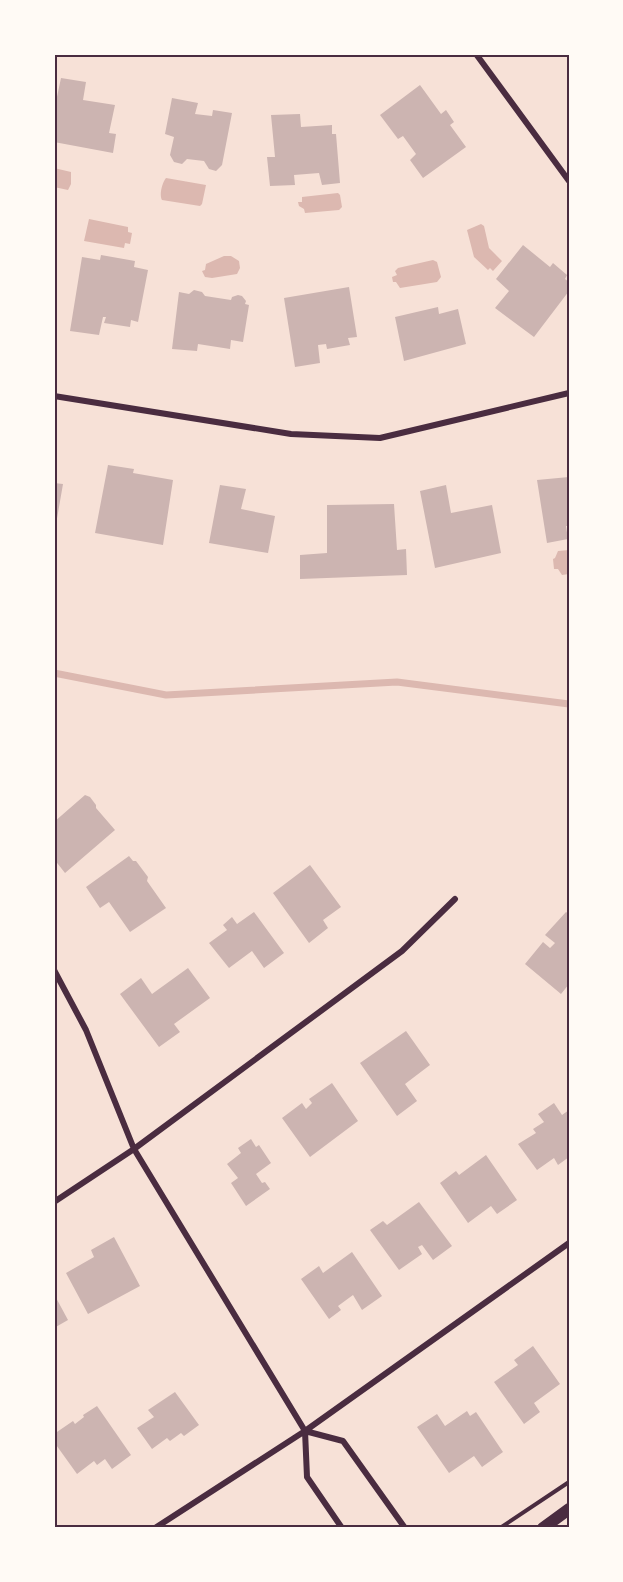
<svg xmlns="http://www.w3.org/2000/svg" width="623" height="1582" font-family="'Sofia Sans Condensed',sans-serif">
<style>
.water{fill:#dcb8b0}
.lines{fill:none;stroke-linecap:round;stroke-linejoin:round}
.stream{stroke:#dcb8b0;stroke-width:7}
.building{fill:#ccb4b1}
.path{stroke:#4a2c40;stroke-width:4}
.minor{stroke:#4a2c40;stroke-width:6}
.secondary{stroke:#4a2c40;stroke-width:12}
.neatline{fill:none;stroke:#4a2c40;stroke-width:2}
</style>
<rect width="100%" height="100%" fill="#f7e1d7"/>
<path class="water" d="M54,168L71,172V184L68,190L54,187Z
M166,178L206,185L202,204L200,206L162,200C159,195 162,183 166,178Z
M338,193L340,195L342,207L339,210L305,213L304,209L299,206L298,202H302V197Z
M89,219L128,227V232L132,233L130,244L125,243L124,248L84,241Z
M481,224L484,226L489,248L502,261L493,271L490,268L488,270L474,257L467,230Z
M224,256H231L239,261L240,268L237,274L212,278L205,277L202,271L205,270L206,264Z
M433,260L437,262L441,277L437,282L400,288L396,282H393L392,277L397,275L395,271L398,268Z
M569,550V574L562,575L558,569H554L553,559L555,558L558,551Z"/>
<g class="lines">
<path class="stream" d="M54,673L166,695L397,682L569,704"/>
</g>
<path class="building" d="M61,78L86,82L83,100L115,105L109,133L116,134L113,153L54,142V111Z
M420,85L441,114L446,110L454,122L450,125L466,147L423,178L410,160L416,154L403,136L398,139L380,115Z
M172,98L198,103L195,114L212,116L213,110L232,113L222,165L216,171L209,169L204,161L187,159L182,164L174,162L170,155L174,137L165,134Z
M300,114L301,127L332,125V134H336L340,183L322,185L319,173L294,175L295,185L270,186L267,157H275L271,115Z
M523,245L550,267L553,263L567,275L565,279L569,282V291L534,337L495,308L509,291L496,279Z
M101,255L135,261L134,267L148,270L138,322L131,320L130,327L104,323L106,317H103L99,335L70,331L82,257L100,260Z
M349,287L357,337L348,338L350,345L327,349L326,344L318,345L320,363L295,367L284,298Z
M194,290L202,292L205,296L231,300L232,297L238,295L242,296L246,301L245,304L249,305L243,342L231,340L230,349L198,344L197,351L172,349L179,292L189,294Z
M438,307L439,314L458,309L466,344L404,361L395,317Z
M108,465L134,469L133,473L173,480L163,545L95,533Z
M569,477V526H566L568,539L547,543L537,480Z
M54,483L63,484L55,530H54Z
M220,485L246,489L241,509L275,516L268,553L209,543Z
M446,485L451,513L492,505L501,553L435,568L420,491Z
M394,504L397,550L406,549L407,575L300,579V555L327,553V505Z
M85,795L90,797L96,805V808L115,830L65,873L54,859V822Z
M129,856L133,861H136L148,877L147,881L166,908L130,932L109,902L100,908L86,887Z
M310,865L341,907L323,920L328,928L309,943L273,893Z
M254,912L284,953L264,968L252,951L229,968L209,943L227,930L223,925L232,917L237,924Z
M566,912L569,914V984L561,994L525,964L543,942L550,948L555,943L545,935Z
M188,968L210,998L174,1024L180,1032L159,1047L120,994L141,978L152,994Z
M406,1031L430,1065L405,1084L417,1101L397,1116L360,1063Z
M332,1083L358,1121L310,1157L282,1118L302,1103L306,1109L312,1103L309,1099Z
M554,1103L562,1115L569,1110V1157L558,1165L554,1158L537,1170L518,1144L536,1133L533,1129L544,1122L538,1114Z
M251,1139L256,1147L259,1145L271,1163L256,1174L262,1183L265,1182L270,1189L246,1206L231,1183L238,1178L227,1164L241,1153L238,1148Z
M486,1155L517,1200L497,1214L491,1206L468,1223L440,1183L456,1171L459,1175Z
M419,1202L452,1246L433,1260L422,1245L418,1247L422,1254L399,1270L370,1230L383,1221L387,1225Z
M114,1237L140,1286L88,1314L66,1273L94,1257L91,1250Z
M352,1252L382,1296L362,1310L353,1295L338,1306L341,1310L329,1319L301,1279L319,1266L323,1273Z
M54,1294L68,1320L54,1328Z
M533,1346L560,1384L534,1403L540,1412L524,1424L494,1382L518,1365L514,1360Z
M175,1392L199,1425L184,1436L181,1433L170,1441L167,1438L152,1449L137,1428L154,1417L148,1410Z
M97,1406L131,1455L112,1469L105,1459L97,1465L94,1461L77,1474L54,1442V1434L73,1421L75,1424L84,1417L83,1415Z
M467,1411L470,1416L476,1412L503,1452L482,1467L474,1456L449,1473L417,1427L437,1414L445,1426Z"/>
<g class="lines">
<path class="path" d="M500,1528L569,1482"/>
<path class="minor" d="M476,54L569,181
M54,396L291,434L380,438L569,393
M54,970L86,1030L134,1149L305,1431L307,1477L342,1528
M54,1202L134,1149L402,951L455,899
M305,1431L343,1441L405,1528
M155,1528L305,1431L569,1243"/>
<path class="secondary" d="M543,1528L569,1509"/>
</g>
<rect width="623" height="1582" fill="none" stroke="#fffaf5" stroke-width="111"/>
<rect x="56" y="56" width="512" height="1470" class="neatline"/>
</svg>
